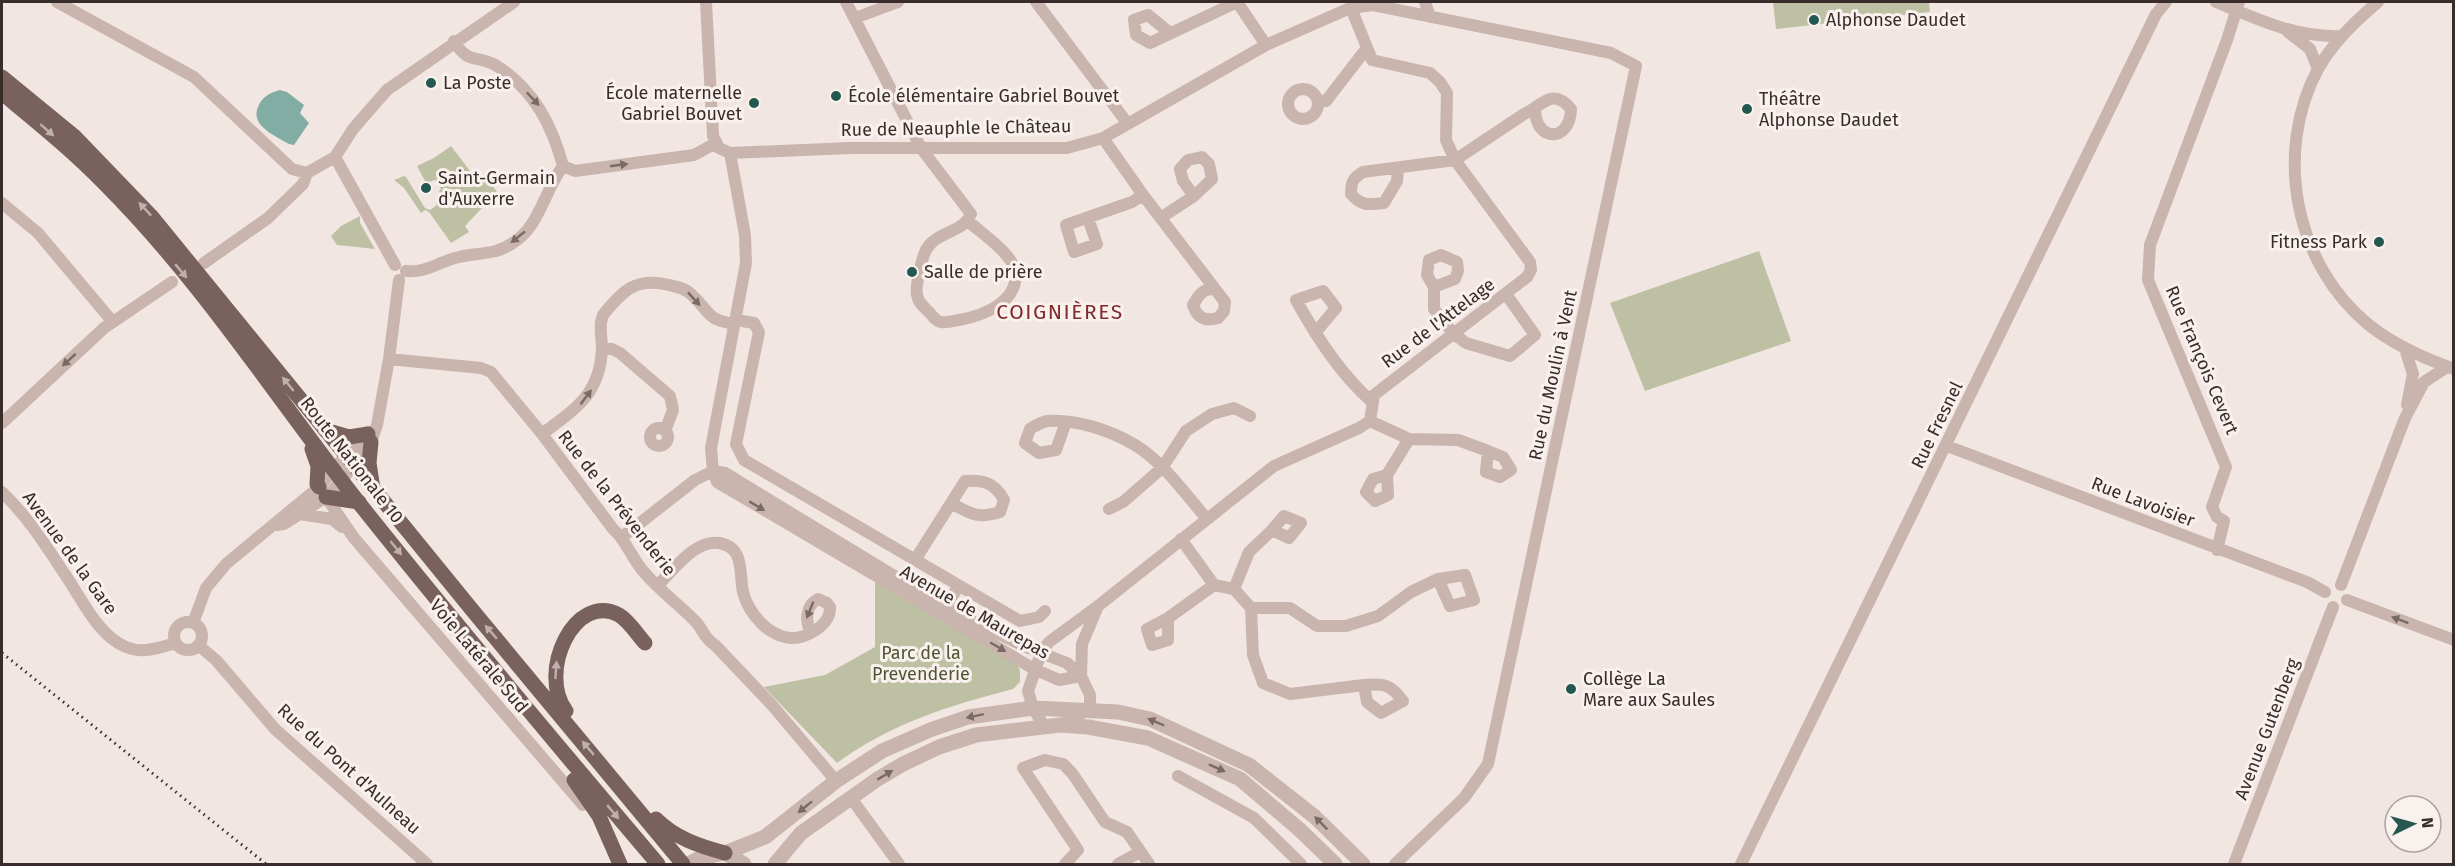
<svg xmlns="http://www.w3.org/2000/svg" width="2455" height="866" font-family="'Fira Sans',sans-serif">
<style>
.green{fill:#bdc0a2}
.water{fill:#82ada5}
.lines{fill:none;stroke-linecap:round;stroke-linejoin:round}
.minor{stroke:#c9b4ae;stroke-width:12}
.tertiary{stroke:#c9b4ae;stroke-width:15}
.primary{stroke:#79615e;stroke-width:15}
.rail{stroke:#392d2c;stroke-width:3;stroke-dasharray:1.5 4.5;stroke-linecap:butt}
.oneway{fill:#7a6a66}
.oneway2{fill:#bfb0ad}
.poi-dot{fill:#24574f;stroke:#f9f1ee;stroke-width:2}
.labels{text-anchor:middle;dominant-baseline:central;stroke-width:6;stroke-linejoin:round;paint-order:stroke}
.poi-label{font-size:18px;fill:#392d2c;stroke:#f9f1ee;text-anchor:start}
.street-label{font-size:18px;fill:#392d2c;stroke:#f9f1ee}
.park-label{font-size:18px;fill:#505531;stroke:#f9f1ee}
.quarter-label{font-size:21px;letter-spacing:1.5px;fill:#812b2b;stroke:#f9f1ee}
</style>
<rect width="100%" height="100%" fill="#f2e6e2"/>
<path class="green" d="M1773,2H1929L1930,12L1776,29Z
M451,146L477,180L485,174L497,192L465,226L469,232L451,243L429,212L425,210L421,213L404,188L394,180L404,176L406,177L425,208L430,210L436,206L437,200L443,198L439,191L441,189L435,180L426,183L417,166L434,158Z
M360,216V223L375,249L337,245L331,236L341,226Z
M1759,251L1791,341L1645,391L1610,303Z
M875,578L1017,663L1020,671V682L1013,689C948,706 892,723 837,763L764,687L825,675L875,647Z"/>
<path class="water" d="M280,90L287,92L304,105L300,113L309,123L294,145L289,144C276,136 250,126 258,107C262,97 269,93 280,90Z"/>
<g class="lines">
<path class="minor" d="M57,2L194,77L292,169L307,173
M706,2L713,136L719,148L730,153L850,148H1067L1103,138L1266,45L1357,5
M846,2L921,148L971,214C963,233 935,232 926,250C922,258 915,287 917,295C918,303 925,308 930,313C933,317 936,321 941,322C946,323 954,321 959,320C982,316 1020,302 1015,271C1012,253 981,233 968,221
M1036,2L1128,124
M1425,2L1430,17
M2216,2C2257,19 2296,38 2341,36
M2378,2C2355,21 2333,42 2318,69C2273,153 2295,265 2369,325C2394,345 2423,358 2454,369
M1351,8L1373,5L1611,53L1636,66L1488,764L1464,798L1395,864
M855,18L898,2
M2288,32L2310,49L2318,69
M1170,33L1148,15L1134,20L1136,35L1150,43L1237,2L1266,45
M454,41C469,66 477,54 497,66C534,90 552,125 563,166
M1288 104a15 15 0 1 1 30 0a15 15 0 1 1-30 0Z
M1318,101H1326L1367,48
M1103,138L1143,195L1225,302L1224,311L1218,318C1204,322 1197,317 1193,305C1199,295 1202,289 1214,289
M730,153L745,235L746,263L711,448L713,471L717,482L1034,669L1059,680L1081,676
M335,157L395,265
M563,166L575,171L694,155L716,143
M1398,169L1397,181L1384,203C1369,205 1361,206 1351,194C1351,182 1353,178 1363,172L1455,160L1524,114C1541,107 1552,86 1571,109C1570,143 1536,142 1535,110
M2,203L38,233L112,321
M1162,217L1194,196L1212,179L1209,164L1202,157L1188,160L1180,169L1183,181L1194,196
M1088,218L1097,244L1074,252L1066,225L1132,202L1143,195
M204,263L268,218L303,184L307,173L335,157L353,129L387,90L514,2
M406,271C427,273 440,261 459,257C471,254 484,254 496,251C540,237 540,197 563,166
M1434,287L1427,275L1429,260L1441,255L1457,262L1458,271L1455,279L1434,287V309L1453,333L1466,343L1510,356L1535,335L1506,294
M736,320L754,323L759,332L736,444L744,460L1020,621L1039,617L1045,611
M1315,333L1336,308L1323,291L1296,300C1316,336 1340,374 1372,402
M602,348L612,349L620,353L670,396L673,410L665,431
M2405,349L2413,374L2407,405
M389,359L481,368L491,372L542,434L613,529C626,540 631,557 643,571C659,590 677,603 694,620C703,628 703,638 715,645L772,705L836,781
M1370,421L1409,439L1458,440L1488,451L1503,457L1511,470L1500,477L1486,472L1488,451
M1066,422L1056,450L1039,453L1025,443L1030,429C1035,426 1041,422 1047,421C1076,419 1110,430 1135,445C1162,461 1187,496 1207,519
M2,423L104,328L172,282
M650 437a9 9 0 1 1 18 0a9 9 0 1 1-18 0Z
M542,434C575,409 599,396 602,350C602,341 600,331 601,322L603,315C623,290 636,277 669,285C677,287 685,288 691,294C711,312 704,319 735,324
M1947,446L2307,582L2325,592
M713,471L725,473L955,613L1026,647L1067,663L1081,676
M1387,475L1373,479L1366,492L1375,501L1388,495L1387,475L1409,439
M2,492C27,516 45,544 64,573C81,597 97,635 126,647C143,654 159,648 176,643
M324,494L354,538L583,805
M1109,509L1123,502L1162,468L1186,431L1212,414L1234,408L1250,416
M299,514L332,519L342,527
M277,525L284,524L326,497L342,480L371,442L377,425L389,359L399,280
M622,537L695,480L713,471
M1181,539L1214,585L1234,589L1251,608H1290L1317,626H1346L1378,616L1411,592L1438,579L1450,606L1474,600L1465,575L1438,579
M2217,550L2224,521L2217,517L2212,507L2226,467L2148,280L2150,245L2227,40L2239,2
M915,560L965,481C984,480 995,483 1004,500L1000,512C977,519 971,514 951,503
M2341,585L2405,418L2424,382L2447,367
M657,586C673,571 695,539 719,543C745,547 739,573 743,592C746,604 753,615 762,624C769,631 780,637 790,638C806,639 831,625 830,607L827,603L818,599C806,605 805,620 810,631
M1234,589L1249,552L1272,530L1289,538L1301,523L1284,516L1272,530
M2347,600L2454,640
M945,607L959,586
M1251,608L1253,655L1263,683L1290,694L1364,685L1367,702L1381,713L1403,701C1391,685 1385,683 1364,685
M1168,618V640L1152,645L1147,629L1168,618L1214,585
M174 636a14 14 0 1 1 28 0a14 14 0 1 1-28 0Z
M193,623L206,588L226,564L319,487L353,447L369,432
M198,645L216,660L275,729L427,864
M1060,725L1090,709V695L1081,676L1082,644L1098,606L1274,466L1359,428L1370,421L1374,395L1527,277L1531,270L1530,262L1455,160L1446,140L1447,93L1440,82L1430,73L1372,60L1351,8
M1044,726L1033,708L1028,691L1041,653L1049,642L1098,606
M1178,776L1254,818L1301,864
M851,798L899,864
M1065,864L1078,850L1023,768L1045,760L1063,764L1072,773L1105,822L1127,832L1149,864
M1118,864L1140,852
M1741,864L2156,14L2166,2
M2234,864L2333,607"/>
<path class="tertiary" d="M725,853L765,837L836,781L882,751L930,730L968,717L1033,708L1118,712L1150,719L1249,765L1315,817L1363,864
M688,864L700,858L725,853L744,864
M775,864L801,833L876,780L903,764L939,747L976,735L1060,725L1088,727L1148,738L1240,779L1300,830L1335,864"/>
<path class="primary" d="M2,77L74,136L152,217L473,611L683,864
M2,93C37,122 73,151 105,184C201,280 275,396 359,503C456,625 557,745 658,864
M325,430L349,437L368,434
M371,442L369,463L373,489
M312,449L318,466L317,484L319,487
M326,497L359,502
M566,711C537,672 575,591 619,615C629,621 637,634 645,643
M574,780L599,816L620,864
M656,819C675,838 699,846 725,853"/>
<path class="rail" d="M2,653L266,864"/>
</g>
<defs><path id="oneway-solid" d="M-6-.8H1V-3.2L6.5 0L1 3.2V.8H-6Z" transform="scale(1.5)"/></defs>
<g class="oneway">
<use href="#oneway-solid" transform="translate(533 99) rotate(47)"/>
<use href="#oneway-solid" transform="translate(619 165) rotate(-8)"/>
<use href="#oneway-solid" transform="translate(518 237) rotate(141)"/>
<use href="#oneway-solid" transform="translate(694 299) rotate(47)"/>
<use href="#oneway-solid" transform="translate(69 360) rotate(138)"/>
<use href="#oneway-solid" transform="translate(586 397) rotate(-53)"/>
<use href="#oneway-solid" transform="translate(757 506) rotate(31)"/>
<use href="#oneway-solid" transform="translate(810 610) rotate(112)"/>
<use href="#oneway-solid" transform="translate(2400 620) rotate(-159)"/>
<use href="#oneway-solid" transform="translate(998 647) rotate(30)"/>
<use href="#oneway-solid" transform="translate(975 716) rotate(168)"/>
<use href="#oneway-solid" transform="translate(1156 722) rotate(-157)"/>
<use href="#oneway-solid" transform="translate(1217 768) rotate(24)"/>
<use href="#oneway-solid" transform="translate(885 775) rotate(-31)"/>
<use href="#oneway-solid" transform="translate(805 807) rotate(141)"/>
<use href="#oneway-solid" transform="translate(1321 823) rotate(-135)"/>
</g>
<g class="oneway2">
<use href="#oneway-solid" transform="translate(47 130) rotate(41)"/>
<use href="#oneway-solid" transform="translate(145 209) rotate(-133)"/>
<use href="#oneway-solid" transform="translate(181 271) rotate(50)"/>
<use href="#oneway-solid" transform="translate(288 384) rotate(-129)"/>
<use href="#oneway-solid" transform="translate(396 548) rotate(51)"/>
<use href="#oneway-solid" transform="translate(491 632) rotate(-131)"/>
<use href="#oneway-solid" transform="translate(556 670) rotate(-86)"/>
<use href="#oneway-solid" transform="translate(588 748) rotate(-130)"/>
<use href="#oneway-solid" transform="translate(613 812) rotate(50)"/>
</g>
<g class="poi-dot">
<circle cx="1814" cy="20" r="6"/>
<circle cx="431" cy="83" r="6"/>
<circle cx="836" cy="96" r="6"/>
<circle cx="754" cy="103" r="6"/>
<circle cx="1747" cy="109" r="6"/>
<circle cx="426" cy="188" r="6"/>
<circle cx="2379" cy="242" r="6"/>
<circle cx="912" cy="272" r="6"/>
<circle cx="1571" cy="689" r="6"/>
</g>
<g class="labels">
<g class="poi-label">
<text x="1826" y="20">Alphonse Daudet</text>
<text x="443" y="83">La Poste</text>
<text x="742" y="93" text-anchor="end">École maternelle<tspan x="742" dy="21">Gabriel Bouvet</tspan></text>
<text x="848" y="96">École élémentaire Gabriel Bouvet</text>
<text x="1759" y="99">Théâtre<tspan x="1759" dy="21">Alphonse Daudet</tspan></text>
<text x="438" y="178">Saint-Germain<tspan x="438" dy="21">d'Auxerre</tspan></text>
<text x="2367" y="242" text-anchor="end">Fitness Park</text>
<text x="924" y="272">Salle de prière</text>
<text x="1583" y="679">Collège La<tspan x="1583" dy="21">Mare aux Saules</tspan></text>
</g>
<g class="street-label">
<text transform="translate(956 128) rotate(-1)">Rue de Neauphle le Château</text>
<text transform="translate(1438 323) rotate(-37)">Rue de l'Attelage</text>
<text transform="translate(2202 360) rotate(67)">Rue François Cevert</text>
<text transform="translate(1553 375) rotate(-78)">Rue du Moulin à Vent</text>
<text transform="translate(1937 425) rotate(-64)">Rue Fresnel</text>
<text transform="translate(352 460) rotate(52)">Route Nationale 10</text>
<text transform="translate(2143 502) rotate(21)">Rue Lavoisier</text>
<text transform="translate(617 503) rotate(52)">Rue de la Prévenderie</text>
<text transform="translate(70 553) rotate(54)">Avenue de la Gare</text>
<text transform="translate(975 612) rotate(30)">Avenue de Maurepas</text>
<text transform="translate(479 656) rotate(50)">Voie Latérale Sud</text>
<text transform="translate(2267 729) rotate(-69)">Avenue Gutenberg</text>
<text transform="translate(349 769) rotate(42)">Rue du Pont d'Aulneau</text>
</g>
<g class="park-label">
<text x="921" y="653">Parc de la<tspan x="921" dy="21">Prevenderie</tspan></text>
</g>
<g class="quarter-label">
<text x="1060" y="312">COIGNIÈRES</text>
</g>
</g>
<rect width="2455" height="866" fill="none" stroke="#392d2c" stroke-width="6"/>
<g transform="translate(2413 824) rotate(85)"><circle r="28" fill="#f9f1ee" stroke="#aca3a0" stroke-width="1.5"/>
<path d="M0-4.5L10 22L0 15L-10 22Z" fill="#24574f"/>
<text y="-9" font-size="16" font-weight="bold" text-anchor="middle" fill="#392d2c">N</text>
</g>
</svg>
